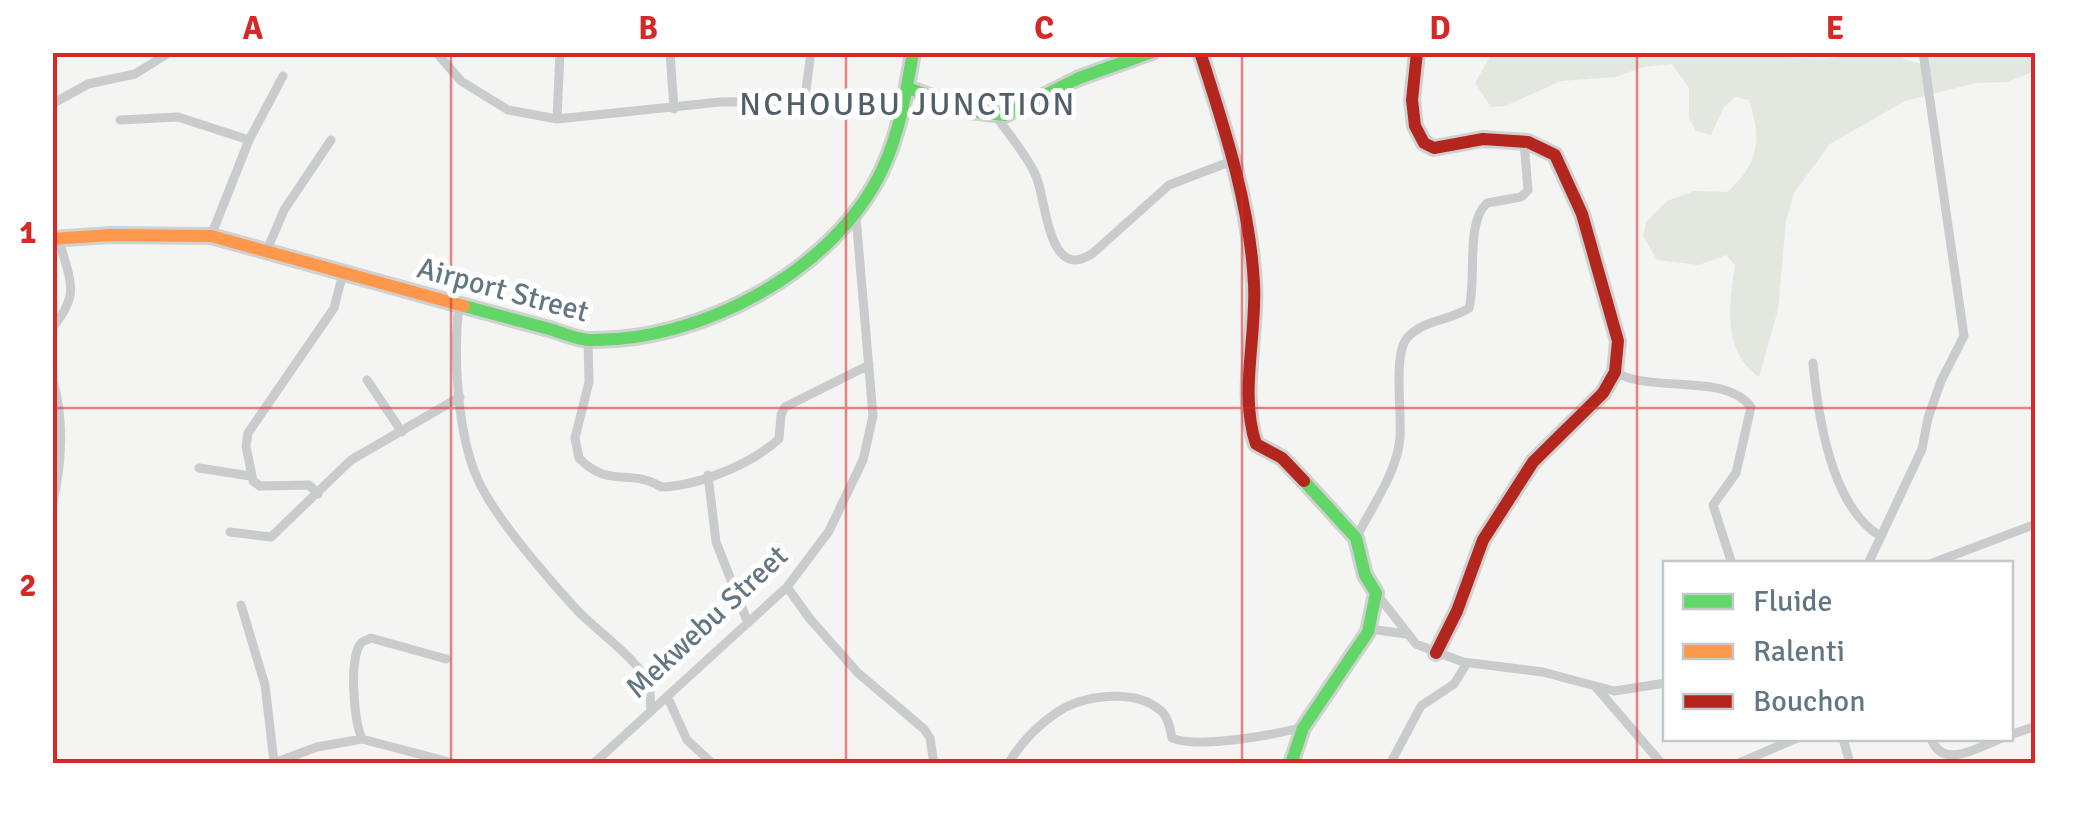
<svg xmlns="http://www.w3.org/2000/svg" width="2088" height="816" font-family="Signika,sans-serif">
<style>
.green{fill:#e4e7e0}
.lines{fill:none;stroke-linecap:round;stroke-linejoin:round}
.fast-casing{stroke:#d0d2d2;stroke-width:18}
.slow-casing{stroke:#d0d2d2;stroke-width:18}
.jam-casing{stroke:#d0d2d2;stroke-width:18}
.street{stroke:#cacbcc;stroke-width:9}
.fast{stroke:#63d668;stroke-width:12}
.slow{stroke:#ff974d;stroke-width:12}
.jam{stroke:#b3261e;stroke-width:12}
.grid{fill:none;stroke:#d62828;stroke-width:2.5;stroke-opacity:0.55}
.labels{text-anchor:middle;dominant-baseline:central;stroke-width:10;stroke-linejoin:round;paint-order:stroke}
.street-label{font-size:30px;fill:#637783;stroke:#fff}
.neighbourhood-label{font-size:32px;letter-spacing:2.5px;fill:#515f68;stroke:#fff}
.neatline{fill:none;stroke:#d62828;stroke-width:4}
.grid-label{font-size:32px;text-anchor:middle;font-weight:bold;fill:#d62828}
</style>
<rect width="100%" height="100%" fill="#f4f4f2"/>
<path class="green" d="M1776,52L1783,57L1820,59L1895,52L1906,60L1921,64L1933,53H2035V71L2007,82L1976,83L1905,101L1830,144L1794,193L1786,221L1778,310L1759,377C1722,351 1729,305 1735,265L1726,255L1699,265L1657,260L1643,236L1646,222L1667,201L1694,191L1727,192C1759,164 1762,140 1749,100L1735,97L1724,107L1711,135L1696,131L1689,118V88L1672,64L1643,67L1616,77L1561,81L1505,106L1491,107L1475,83L1492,53Z"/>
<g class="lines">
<defs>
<path id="fast" d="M911,89L969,111L1005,115L1079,78L1152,52
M464,306C494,314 524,322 553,330C565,334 578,340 590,340C700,342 834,271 882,170C900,132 906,93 913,52
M1291,764L1303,728L1368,632L1376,593L1365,575L1356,538L1304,481"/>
<path id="slow" d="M52,239L110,235L211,236L464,306"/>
<path id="jam" d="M1200,52C1224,127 1250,204 1254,284C1257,336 1239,394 1256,444L1282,458L1304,481
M1417,52L1412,100L1415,126L1424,143L1434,148L1483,139L1528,142L1555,155L1582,214L1618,341L1615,372L1603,393L1533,462L1483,540L1457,611L1436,653"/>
</defs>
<use href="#fast" class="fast-casing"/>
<use href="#slow" class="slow-casing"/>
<use href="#jam" class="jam-casing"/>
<path class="street" d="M436,52L461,81L508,110L557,119L720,102L798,101L805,97L811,52
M670,52L674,109
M52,104L88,84L135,74L170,52
M996,116C1009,135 1027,155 1036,176C1047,202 1048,284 1093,253L1169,185L1232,161
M557,119L560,52
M120,120L178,117L249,140
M211,236L249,140L283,76
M267,250L284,210L331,140
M459,305C453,354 457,434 478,480C495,517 547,577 576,609C595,630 642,661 649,687C651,694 650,703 651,710
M52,328C82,292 69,281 59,239
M588,340L589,382L575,438L579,458C608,489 632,468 661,487C699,486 751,464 779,439L781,415L785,407L869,365
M1813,363C1818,417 1831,506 1880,536
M1615,372C1652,394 1724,372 1751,407L1736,473L1713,505L1732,564
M52,378C65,418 62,465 52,506
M367,380L402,432
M199,468L250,476
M708,475L716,542L748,623
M318,494L309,485L260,486L253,481L246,446L248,433L334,308L343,273
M230,532L271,537L351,460L460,397
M1356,538C1371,508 1397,473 1400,438C1402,413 1393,355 1407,338C1424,319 1450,321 1469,308C1477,278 1465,223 1487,203L1521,197L1528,190L1524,142
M1868,564L1922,449L1928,418L1941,381L1964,336L1923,52
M1930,564L2036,524
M787,587L810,619L858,673L924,729L930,738L934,764
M1376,593L1416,644L1463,662L1543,672L1614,691L1666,683
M241,605L265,685L274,762
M1370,629L1406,634
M1595,686L1662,764
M667,696L687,740L713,764
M2010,735L2036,726
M1843,738L1850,764
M1931,738C1942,771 1979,747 2002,738
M362,739C354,721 350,668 358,648C361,641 364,641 371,638L446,659
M271,764L317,747L362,739L457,764
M593,764L787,587L829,531L863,460L873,416L856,217
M1008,764C1020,744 1037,726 1056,713C1082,695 1134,688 1160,710C1168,716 1170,728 1172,738C1197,749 1272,735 1300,728
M1390,764L1421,706L1454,684L1467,663
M1737,764L1797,738"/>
<use href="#fast" class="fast"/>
<use href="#slow" class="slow"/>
<use href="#jam" class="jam"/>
</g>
<path class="grid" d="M451,52V764M846,52V764M1242,52V764M1637,52V764M52,408H2036"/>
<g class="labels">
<g class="street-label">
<text transform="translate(503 290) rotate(15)">Airport Street</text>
<text transform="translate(707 622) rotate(-43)">Mekwebu Street</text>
</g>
<g class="neighbourhood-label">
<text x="908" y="104">NCHOUBU JUNCTION</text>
</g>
</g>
<rect width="2088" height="816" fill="none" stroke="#ffffff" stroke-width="110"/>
<rect x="1663" y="561" width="350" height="180" fill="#ffffff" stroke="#c1c9cd" stroke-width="2.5"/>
<rect x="1683" y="594" width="50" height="15" fill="#63d668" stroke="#c1c9cd" stroke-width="2.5"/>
<text x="1753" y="611" font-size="30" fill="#637783">Fluide</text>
<rect x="1683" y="644" width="50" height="15" fill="#ff974d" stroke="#c1c9cd" stroke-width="2.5"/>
<text x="1753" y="661" font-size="30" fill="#637783">Ralenti</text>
<rect x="1683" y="694" width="50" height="15" fill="#b3261e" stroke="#c1c9cd" stroke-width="2.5"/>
<text x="1753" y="711" font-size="30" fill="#637783">Bouchon</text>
<rect x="55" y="55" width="1978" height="706" class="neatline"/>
<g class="grid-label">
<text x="253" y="39">A</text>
<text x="648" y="39">B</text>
<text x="1044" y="39">C</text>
<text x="1440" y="39">D</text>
<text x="1835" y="39">E</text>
<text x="28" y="243">1</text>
<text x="28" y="596">2</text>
</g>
</svg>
